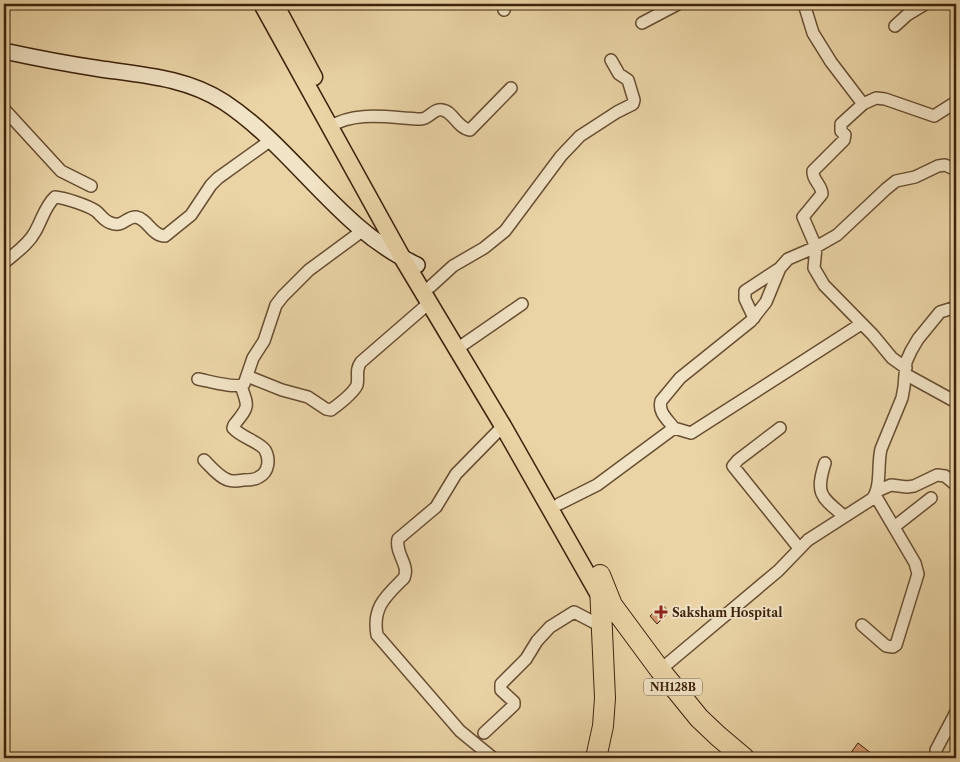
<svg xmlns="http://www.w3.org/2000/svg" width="960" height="762" font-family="'Libre Caslon Text',serif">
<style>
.building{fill:#d59a6f;stroke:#3d220c}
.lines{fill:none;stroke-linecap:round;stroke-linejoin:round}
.street-casing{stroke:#684e32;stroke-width:14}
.secondary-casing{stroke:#3d220c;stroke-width:18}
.primary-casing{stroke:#3d220c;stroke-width:19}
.highway-casing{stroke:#3d220c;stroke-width:22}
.street{stroke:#f1e3c5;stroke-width:11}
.secondary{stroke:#f1e3c5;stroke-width:15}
.primary{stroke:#ead4a6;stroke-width:16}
.highway{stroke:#ead4a6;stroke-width:20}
.poi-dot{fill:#8f2418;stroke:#f1e3c5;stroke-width:2}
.labels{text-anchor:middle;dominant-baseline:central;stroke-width:4;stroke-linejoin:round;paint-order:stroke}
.shield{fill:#f1e3c5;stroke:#735c44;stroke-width:1}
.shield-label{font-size:11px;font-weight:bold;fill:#3d220c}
.poi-label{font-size:12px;font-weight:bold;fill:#3d220c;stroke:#f1e3c5;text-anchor:start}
</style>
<rect width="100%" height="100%" fill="#ead4a6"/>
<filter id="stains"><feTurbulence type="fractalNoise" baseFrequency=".004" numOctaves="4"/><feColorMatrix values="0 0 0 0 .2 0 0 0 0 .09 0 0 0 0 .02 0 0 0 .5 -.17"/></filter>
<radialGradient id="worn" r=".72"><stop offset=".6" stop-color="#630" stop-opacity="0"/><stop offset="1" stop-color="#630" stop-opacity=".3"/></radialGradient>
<path class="building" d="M663,605L669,612L657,624L650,616Z
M858,743L876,757V758H847Z"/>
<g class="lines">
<defs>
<path id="street" d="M804,4L813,33L831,62L863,104
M504,10L506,4
M642,23L678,4
M895,26L907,15L925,4
M4,109L61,171L91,186
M329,127C357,110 390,118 421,119C429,119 434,108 442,110C453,111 457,128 470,130L511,88
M4,263C15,253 28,245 35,232C42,220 45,206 55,197C65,198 87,205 96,211C101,215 104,221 111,223C123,228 127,216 136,217C148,219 152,236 165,236L191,215L211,185L218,178L271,140
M430,287L453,266L484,248L505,231L561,156L580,136L617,112L633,104L634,100L628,80L619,74L611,60
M754,318L745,299V291L780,268
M464,344L522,304
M906,368L892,358L873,335L824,285L814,268L816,247L803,217L822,194C822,185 812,180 813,171L844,140L845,135L841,131V124L863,104L876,98L885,99L934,116L956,102
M905,374L956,402
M247,376L282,390L308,397L326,409L331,410C339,404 353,394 357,385C359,376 355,370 361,362L429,303
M198,379C209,381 235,389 244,384L253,358L264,341L276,305L283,296L309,270L362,231
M674,428C667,419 658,412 661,401L680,378L751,321L766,302L780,268L788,259L816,247L837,235L886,189L896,181L915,177L938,166L945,165L956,170
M780,428L738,460L733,466L799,548
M204,460C211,467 219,477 228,480C233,482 238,481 244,480C248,480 255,480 259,477C269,472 270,459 265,450C260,442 242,438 233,428L234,425C249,406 249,408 241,386
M825,463C815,494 821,497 844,516
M877,491L891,485L907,487L914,486L937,475L945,476L956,485
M559,504L597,485L674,428L691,433L861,324
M894,527L931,498
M862,625L886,646L893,647L896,645L918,574L915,563L875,495
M660,670L778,571L808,540L872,499C882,486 877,465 881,449L902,398L904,387L906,362L911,351L918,339L940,312L953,308L956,305
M484,733L514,705V702L501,690V684L526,659L537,641L550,627L574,612L601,626
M493,758L460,731L377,635C372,607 386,596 404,578C410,565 395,554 398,539L436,507L456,474L503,426
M937,758L936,750L956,712"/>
<path id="secondary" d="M4,51C36,58 68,64 101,69C144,75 187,78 224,102C294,148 340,231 417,265"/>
<path id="primary" d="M262,4L403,259L503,426L599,595L605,599
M275,4L314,77"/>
<path id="highway" d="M600,575L612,605L660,670L699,718L718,736L744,758
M596,758L603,726L605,698L600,586"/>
</defs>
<use href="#street" class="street-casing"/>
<use href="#secondary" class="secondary-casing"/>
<use href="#primary" class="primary-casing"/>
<use href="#highway" class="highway-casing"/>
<use href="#street" class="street"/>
<use href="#secondary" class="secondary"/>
<use href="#primary" class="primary"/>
<use href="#highway" class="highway"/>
</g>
<path class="poi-dot" d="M658.5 604.5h5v5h5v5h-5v5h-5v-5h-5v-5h5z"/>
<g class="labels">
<rect class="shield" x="644" y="678.5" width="58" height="17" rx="4"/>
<g class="shield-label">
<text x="673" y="687">NH128B</text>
</g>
<g class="poi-label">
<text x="672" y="612">Saksham Hospital</text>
</g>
</g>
<rect width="960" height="762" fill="none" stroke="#ead4a6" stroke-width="20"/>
<rect x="5" y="5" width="950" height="752" fill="none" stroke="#3d220c" stroke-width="2.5"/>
<rect x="10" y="10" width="940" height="742" fill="none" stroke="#3d220c"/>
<rect width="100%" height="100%" filter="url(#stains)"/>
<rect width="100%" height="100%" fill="url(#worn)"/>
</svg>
